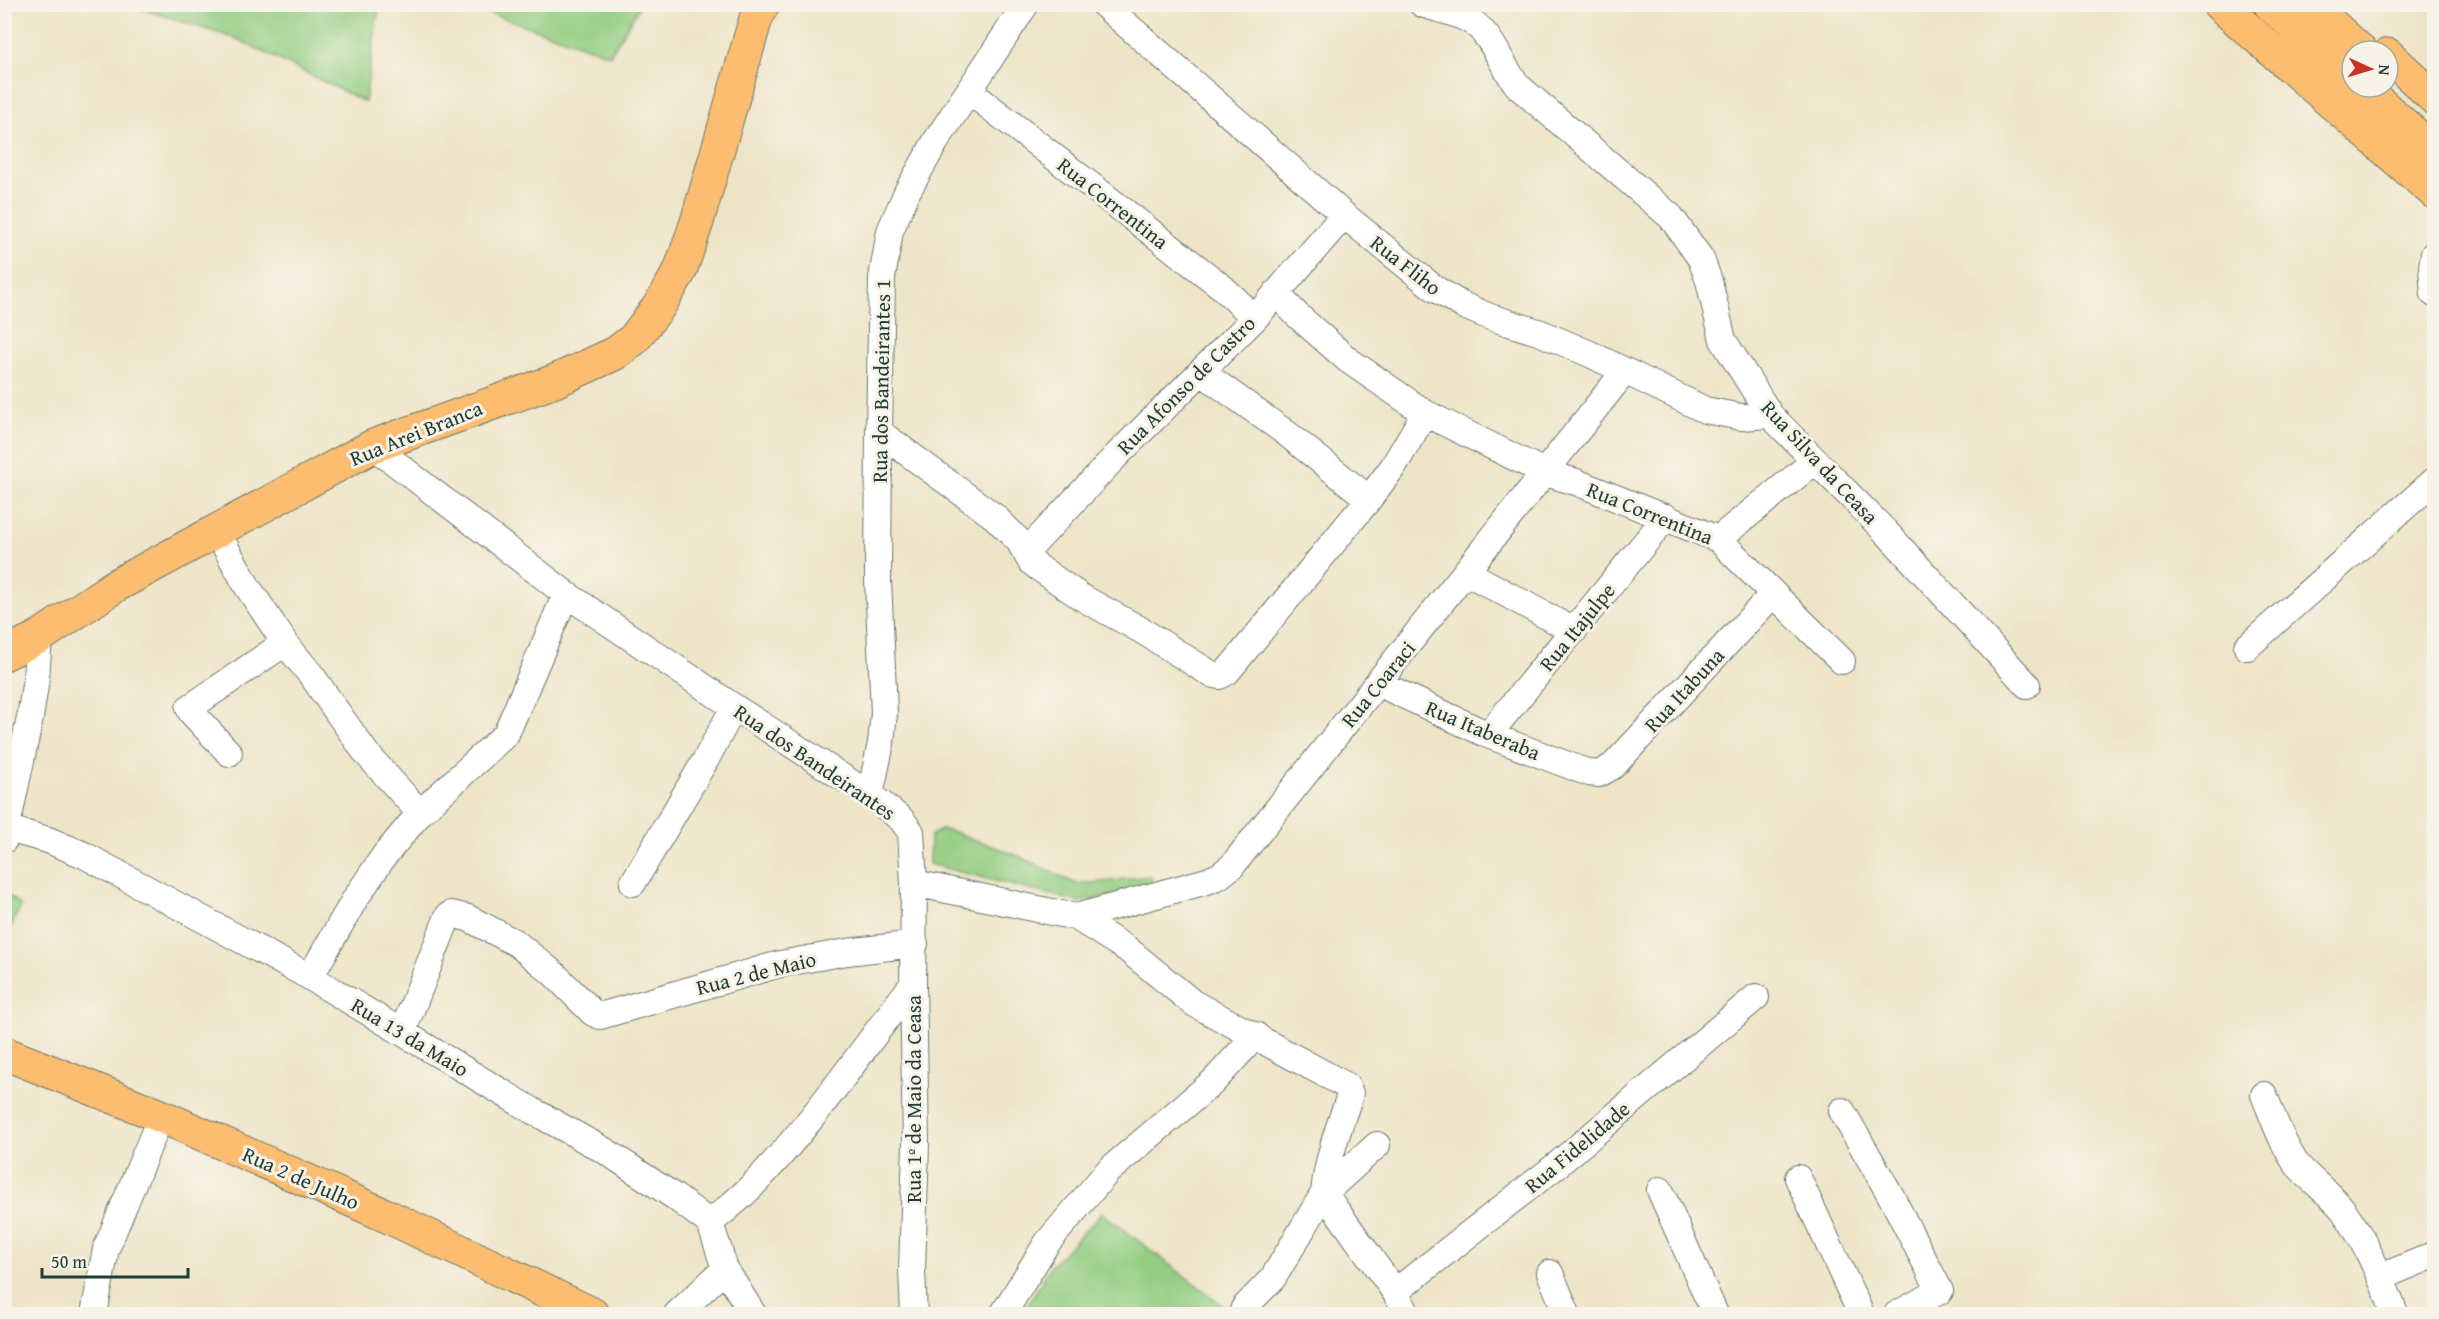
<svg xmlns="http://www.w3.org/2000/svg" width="2439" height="1319" font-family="'Gentium Book Plus',serif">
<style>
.green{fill:#93cd81;stroke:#59855a;stroke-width:1.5}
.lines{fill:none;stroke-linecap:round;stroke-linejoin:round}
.minor-casing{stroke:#677767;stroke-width:28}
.major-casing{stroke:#677767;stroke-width:35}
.highway-casing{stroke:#677767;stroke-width:35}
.minor{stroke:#fff;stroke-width:26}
.major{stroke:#fcbd6f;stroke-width:33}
.highway{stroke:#fcbd6f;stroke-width:33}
.labels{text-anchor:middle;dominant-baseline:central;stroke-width:6;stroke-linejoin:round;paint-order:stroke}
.street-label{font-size:21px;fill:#1f3d34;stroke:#f7f3e8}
</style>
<rect width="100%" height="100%" fill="#f7f3e8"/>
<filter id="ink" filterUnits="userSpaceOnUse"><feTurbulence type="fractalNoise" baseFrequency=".0167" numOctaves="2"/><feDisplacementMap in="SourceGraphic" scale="12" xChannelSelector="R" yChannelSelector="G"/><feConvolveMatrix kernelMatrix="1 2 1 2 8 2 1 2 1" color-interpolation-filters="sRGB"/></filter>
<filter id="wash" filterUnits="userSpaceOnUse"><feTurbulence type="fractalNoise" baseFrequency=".008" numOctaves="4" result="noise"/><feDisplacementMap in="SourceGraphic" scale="24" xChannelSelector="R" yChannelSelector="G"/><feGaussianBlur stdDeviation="1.35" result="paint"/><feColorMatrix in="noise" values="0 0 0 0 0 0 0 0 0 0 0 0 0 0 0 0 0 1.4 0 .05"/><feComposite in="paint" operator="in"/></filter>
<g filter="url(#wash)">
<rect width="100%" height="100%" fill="#eee4c7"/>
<path class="green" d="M130,5H379L365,102L237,39Z
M466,5L640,4V5L610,55Z
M941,830L951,831L1016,855L1074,883H1094L1151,876L1153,888L1079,902L929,864L930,836Z
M9,896L21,906L5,939V903Z
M1102,1213L1225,1307L1220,1314H1022L1050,1267Z"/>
</g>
<g filter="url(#ink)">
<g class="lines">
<defs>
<path id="minor" d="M1103,4L1344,215L1434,288L1462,305L1490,317L1541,333L1590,354L1705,410L1741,417L1770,415
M1422,4C1436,9 1454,12 1467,19C1492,31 1501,67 1519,87L1671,217L1701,259L1709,281L1723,340L1770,415L1885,531L2027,685
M969,91L1222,287L1255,318
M2434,254L2432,267L2434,294
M1276,293L1297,315L1348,360L1425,413L1546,473L1576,482L1718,539L1842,661
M1201,372L1286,433L1369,499
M879,432L995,517L1019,541L1031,562L1039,568L1081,597L1141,630L1211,674L1219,676L1227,672L1369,499L1393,467L1425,413
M373,446L566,594L734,707L870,795L901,819L911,832L914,883L1076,917L1127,949L1193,1003L1347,1086L1350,1093L1349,1098C1338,1129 1327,1160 1324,1193
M217,532L247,586L285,643L312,676L366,753L420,813
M1718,539L1815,461
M1026,552L1115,457L1255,318L1344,215
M1466,572L1574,631
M2247,647L2434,481
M1378,683L1488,735L1589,773L1599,774L1613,766L1773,594
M1488,735L1666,517
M229,753L191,712L189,708L285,643
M870,795L881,743L884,713L878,580L879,432L882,278L890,231L907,192L936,141L1026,4
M8,829L48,840L84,855L310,977L533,1111L607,1152L675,1197L710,1223L725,1269L753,1314
M4,840L30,718L36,679L39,637
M633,883L705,761L734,707
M914,883L913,984L916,1144L912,1270L914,1314
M1076,917L1207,881L1219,876L1232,866L1625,371
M310,977L355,899L384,856L420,813L506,734L566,594
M403,1031L448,916L451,914L468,918L516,943L553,973L593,1013L600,1016L780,964L847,952L915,944
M2264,1095C2273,1117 2281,1141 2295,1162C2309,1180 2330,1193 2344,1211C2366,1242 2382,1279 2395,1314
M1842,1111L1891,1196L1940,1291L1897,1314
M1798,1178L1861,1314
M1660,1190L1715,1314
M1324,1193L1395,1292L1407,1314
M710,1223C724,1211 738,1200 751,1187C812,1125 860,1052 913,984
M1550,1273L1567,1314
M2381,1277L2434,1255
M1395,1292L1557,1165L1756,997
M94,1314L106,1249L161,1116
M677,1314L725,1269
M1003,1314L1047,1243L1108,1171L1213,1082L1256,1035
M1242,1314L1244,1308L1273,1278L1324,1193L1377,1145"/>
<path id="major" d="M4,654L39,637L115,586L373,446L555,381L616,353L634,339L659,306L680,271L697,222L756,18L763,4
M4,1053L161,1116L387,1216L592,1314"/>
<path id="highway" d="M2219,4L2434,192
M2270,4L2352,78
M2309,4L2361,51
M2388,55L2434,98
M2362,87L2434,151"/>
</defs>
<use href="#minor" class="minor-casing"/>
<use href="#major" class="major-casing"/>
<use href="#highway" class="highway-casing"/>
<use href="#minor" class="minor"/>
<use href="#major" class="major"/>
<use href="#highway" class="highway"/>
</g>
</g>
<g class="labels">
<g class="street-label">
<text transform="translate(1113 203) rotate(38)">Rua Correntina</text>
<text transform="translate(1406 265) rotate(38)">Rua Fliho</text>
<text transform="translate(881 381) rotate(-89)">Rua dos Bandeirantes 1</text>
<text transform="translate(1186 385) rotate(-45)">Rua Afonso de Castro</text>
<text transform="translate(416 433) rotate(-22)">Rua Arei Branca</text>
<text transform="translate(1820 462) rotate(47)">Rua Silva da Ceasa</text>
<text transform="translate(1650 513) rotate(22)">Rua Correntina</text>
<text transform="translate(1577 627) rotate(-51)">Rua Itajulpe</text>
<text transform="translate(1378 684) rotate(-51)">Rua Coaraci</text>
<text transform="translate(1684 690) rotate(-47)">Rua Itabuna</text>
<text transform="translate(1483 730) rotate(23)">Rua Itaberaba</text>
<text transform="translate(815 762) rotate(34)">Rua dos Bandeirantes</text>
<text transform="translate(756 973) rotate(-14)">Rua 2 de Maio</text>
<text transform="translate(410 1037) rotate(31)">Rua 13 da Maio</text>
<text transform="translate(913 1099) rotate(-90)">Rua 1º de Maio da Ceasa</text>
<text transform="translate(1577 1147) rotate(-40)">Rua Fidelidade</text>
<text transform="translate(301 1178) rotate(24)">Rua 2 de Julho</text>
</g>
</g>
<rect width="2439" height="1319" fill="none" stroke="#f7f3e8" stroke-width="24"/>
<g transform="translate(2370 69) rotate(94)"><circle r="28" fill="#f7f3e8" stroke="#a1aaa0" stroke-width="1.5"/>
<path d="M0-4.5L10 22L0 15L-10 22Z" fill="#c8321e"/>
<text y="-9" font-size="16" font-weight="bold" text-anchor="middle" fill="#1f3d34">N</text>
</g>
<path d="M42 1268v9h146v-9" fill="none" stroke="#1f3d34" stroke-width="3"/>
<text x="51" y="1268" font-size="18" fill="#1f3d34" stroke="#f7f3e8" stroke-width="4.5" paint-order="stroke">50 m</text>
</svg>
